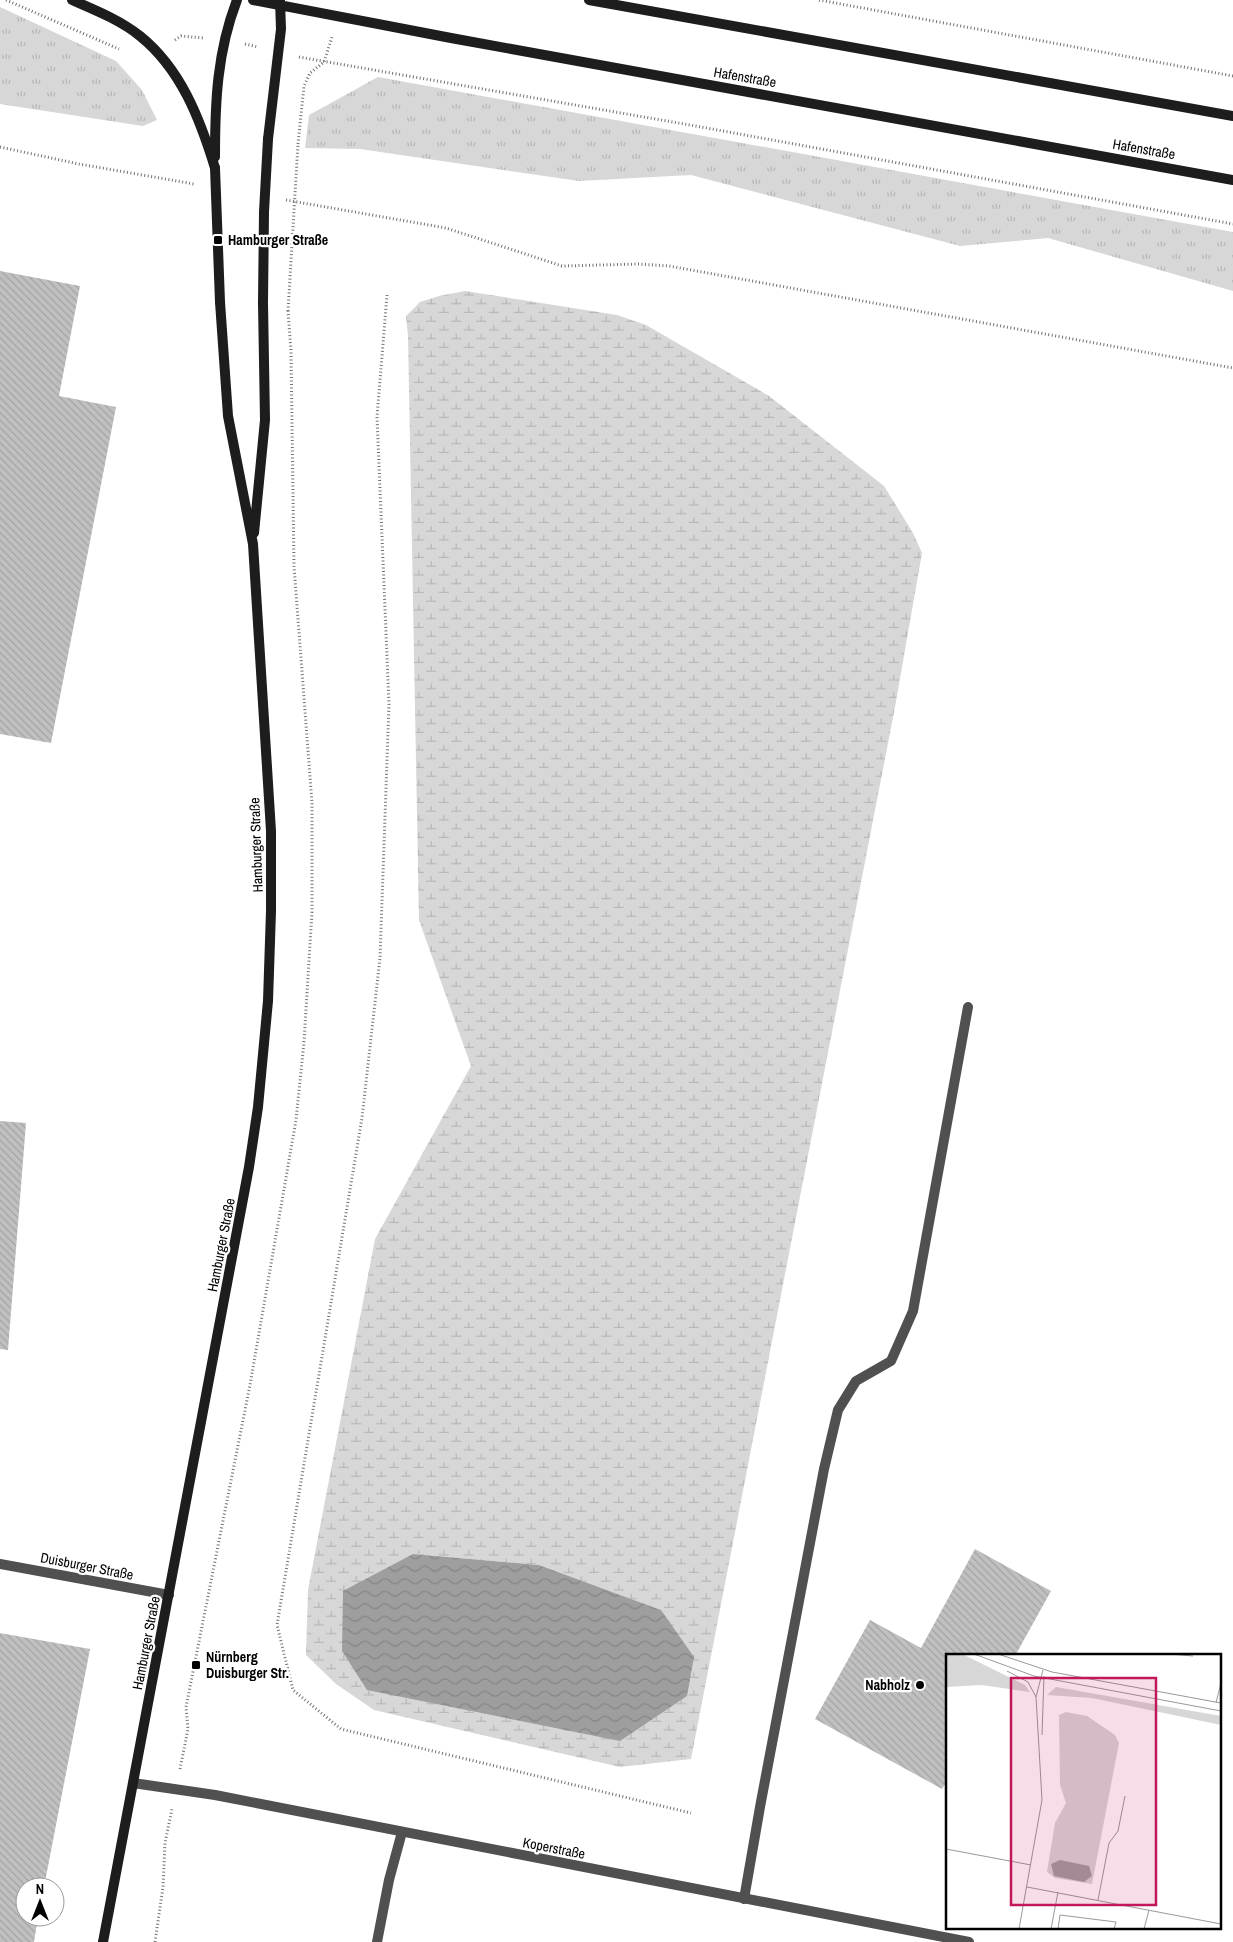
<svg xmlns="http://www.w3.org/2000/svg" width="1233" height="1942" font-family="'Archivo Narrow',sans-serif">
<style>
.grass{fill:url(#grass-tufts)}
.wetland{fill:url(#wetland-marsh);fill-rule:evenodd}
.water{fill:url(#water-waves)}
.building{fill:url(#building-back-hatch)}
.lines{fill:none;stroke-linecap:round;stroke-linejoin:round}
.path{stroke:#727272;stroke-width:3;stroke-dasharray:1 2.5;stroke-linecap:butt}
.lane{stroke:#505050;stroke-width:10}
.street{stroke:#505050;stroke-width:10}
.secondary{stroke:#1d1d1d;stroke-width:10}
.path-bridge{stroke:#727272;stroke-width:3;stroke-dasharray:1 2.5;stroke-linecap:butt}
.secondary-bridge{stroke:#1d1d1d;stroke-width:10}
.poi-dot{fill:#000;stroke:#fff;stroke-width:2}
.labels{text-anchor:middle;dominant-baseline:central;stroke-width:4.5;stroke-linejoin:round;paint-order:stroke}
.street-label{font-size:14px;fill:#000;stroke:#fff}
.poi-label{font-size:14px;font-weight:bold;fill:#000;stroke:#fff;text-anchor:start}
.inset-road{fill:none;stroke:#999;stroke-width:1}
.view{fill:#c2185b;fill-opacity:0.15;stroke:#c2185b;stroke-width:2.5}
.inset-edge{fill:none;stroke:#000;stroke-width:2.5}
</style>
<defs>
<pattern id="grass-tufts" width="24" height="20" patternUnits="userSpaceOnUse" patternTransform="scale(1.25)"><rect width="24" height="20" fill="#d7d7d7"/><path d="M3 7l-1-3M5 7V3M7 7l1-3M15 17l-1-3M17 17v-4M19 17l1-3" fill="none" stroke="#b7b7b7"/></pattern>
<pattern id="wetland-marsh" width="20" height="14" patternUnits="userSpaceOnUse" patternTransform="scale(1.25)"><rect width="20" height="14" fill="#d7d7d7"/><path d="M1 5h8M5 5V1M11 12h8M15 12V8" fill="none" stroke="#b7b7b7"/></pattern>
<pattern id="water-waves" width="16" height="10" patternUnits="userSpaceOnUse" patternTransform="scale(1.25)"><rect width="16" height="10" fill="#9e9e9e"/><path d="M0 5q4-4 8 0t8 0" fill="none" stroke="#868686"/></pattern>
<pattern id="building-back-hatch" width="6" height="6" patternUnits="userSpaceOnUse" patternTransform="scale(1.25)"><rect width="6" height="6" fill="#c0c0c0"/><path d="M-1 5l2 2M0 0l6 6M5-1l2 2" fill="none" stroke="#a3a3a3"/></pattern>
</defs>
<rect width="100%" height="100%" fill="#fff"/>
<path class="grass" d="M0,7L116,61L142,90L157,120L143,126L0,104Z
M378,77L1233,232V291L1048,238L960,246L691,175L579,181L360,149L305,148L309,115Z"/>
<path class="wetland" d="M465,291L617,315L646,325L769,396L884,486L913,533L922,553L895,707L691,1759L620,1767L374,1710L336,1684L306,1655L308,1590L375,1239L471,1066L419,920L408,336L406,316L420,302L439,296ZM413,1554L539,1565L661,1610Z"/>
<path class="water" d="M413,1554L539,1565L661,1610L694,1657L687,1696L620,1741L367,1690L342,1651L343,1591Z"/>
<path class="building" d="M0,271L80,286L59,396L116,407L51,743L0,734Z
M0,1121L26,1123L8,1350L0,1349Z
M975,1549L1051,1591L1015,1656H947V1781L942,1789L815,1719L870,1620L921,1648Z
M0,1633L90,1649L44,1887H25V1917H38L34,1942H0Z"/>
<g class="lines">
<path class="path" d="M6,0L119,49
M819,0L1233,76
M175,40L181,36L204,38
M245,44L258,47
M299,57L690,125L1233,224
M298,144L304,86L310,73L324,62L332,37
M0,147L79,164L194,184
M286,200L446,228L562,266L639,264L669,266L1233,368
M387,295L377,417L389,704L380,958L362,1118L277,1625L293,1690L341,1729L691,1813
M180,1769L188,1729L186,1707L250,1385L296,1120L304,1042L312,912V803L294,566L291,351L288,311
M155,1942L163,1887L165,1843L172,1809"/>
<path class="lane" d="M744,1899L760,1807L824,1469L838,1410L856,1381L891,1361L913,1311L968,1007
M377,1942L389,1880L402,1832"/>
<path class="street" d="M0,1564L169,1595
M133,1783L215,1795L969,1942"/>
<path class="secondary" d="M72,0C95,10 120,20 140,36C181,69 200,119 215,168
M253,0L451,38L1233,180
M589,0L1233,116
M268,139L281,29L280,1
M215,157C215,102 217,52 237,0
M254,533L265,420L263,303
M103,1942L249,1167L258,1107L268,1001L271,911V831L253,544L228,416L220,302"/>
<path class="path-bridge" d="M288,311L298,144"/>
<path class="secondary-bridge" d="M215,168L220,302
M263,303L264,212L268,139"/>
</g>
<g class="poi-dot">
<rect x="213" y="235" width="10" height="10" rx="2.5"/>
<rect x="191" y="1660" width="10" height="10" rx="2.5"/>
<circle cx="920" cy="1685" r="5"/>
</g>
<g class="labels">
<g class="street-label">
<text transform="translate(745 77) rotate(10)">Hafenstraße</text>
<text transform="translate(1144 149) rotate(10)">Hafenstraße</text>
<text transform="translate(256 845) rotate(-92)">Hamburger Straße</text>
<text transform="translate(221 1245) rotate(-79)">Hamburger Straße</text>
<text transform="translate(87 1566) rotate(11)">Duisburger Straße</text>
<text transform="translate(146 1643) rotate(-79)">Hamburger Straße</text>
<text transform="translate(554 1848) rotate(11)">Koperstraße</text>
</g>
<g class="poi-label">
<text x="228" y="240">Hamburger Straße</text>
<text x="206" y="1657">Nürnberg<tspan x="206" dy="16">Duisburger Str.</tspan></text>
<text x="910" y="1685" text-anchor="end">Nabholz</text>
</g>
</g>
<g transform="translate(946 1654)">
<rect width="275" height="275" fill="#fff"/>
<path d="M0,0H16L79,31L84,38L36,31L0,33ZM110,33L275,62V71L146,44L101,41Z" fill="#d7d7d7"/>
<path d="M120,58L141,62L169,81L173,89L146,230L109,224L101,218L109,169L120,149L114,131L113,61Z" fill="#d7d7d7"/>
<path d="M114,206L143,212L146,222L138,228L108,222L105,210Z" fill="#9e9e9e"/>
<path class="inset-road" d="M28,0L88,22L275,57M52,0L106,18L275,49M224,0L247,2M61,17L82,28L90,43M270,49L275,29M96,81L98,22M0,195L85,211M81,233L275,270M152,246L163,189L172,177L179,142M73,275L96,146L90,43L97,16M105,275L112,238M112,275L114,261L170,268L168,275M198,275L203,256"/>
<path class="view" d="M65,24H210V251H65Z"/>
<rect width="275" height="275" class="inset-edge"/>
</g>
<g transform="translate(40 1902)"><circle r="24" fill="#ffffff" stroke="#999999"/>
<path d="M0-4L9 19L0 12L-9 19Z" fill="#000000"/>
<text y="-8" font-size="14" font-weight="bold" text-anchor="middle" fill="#000000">N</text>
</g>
</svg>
